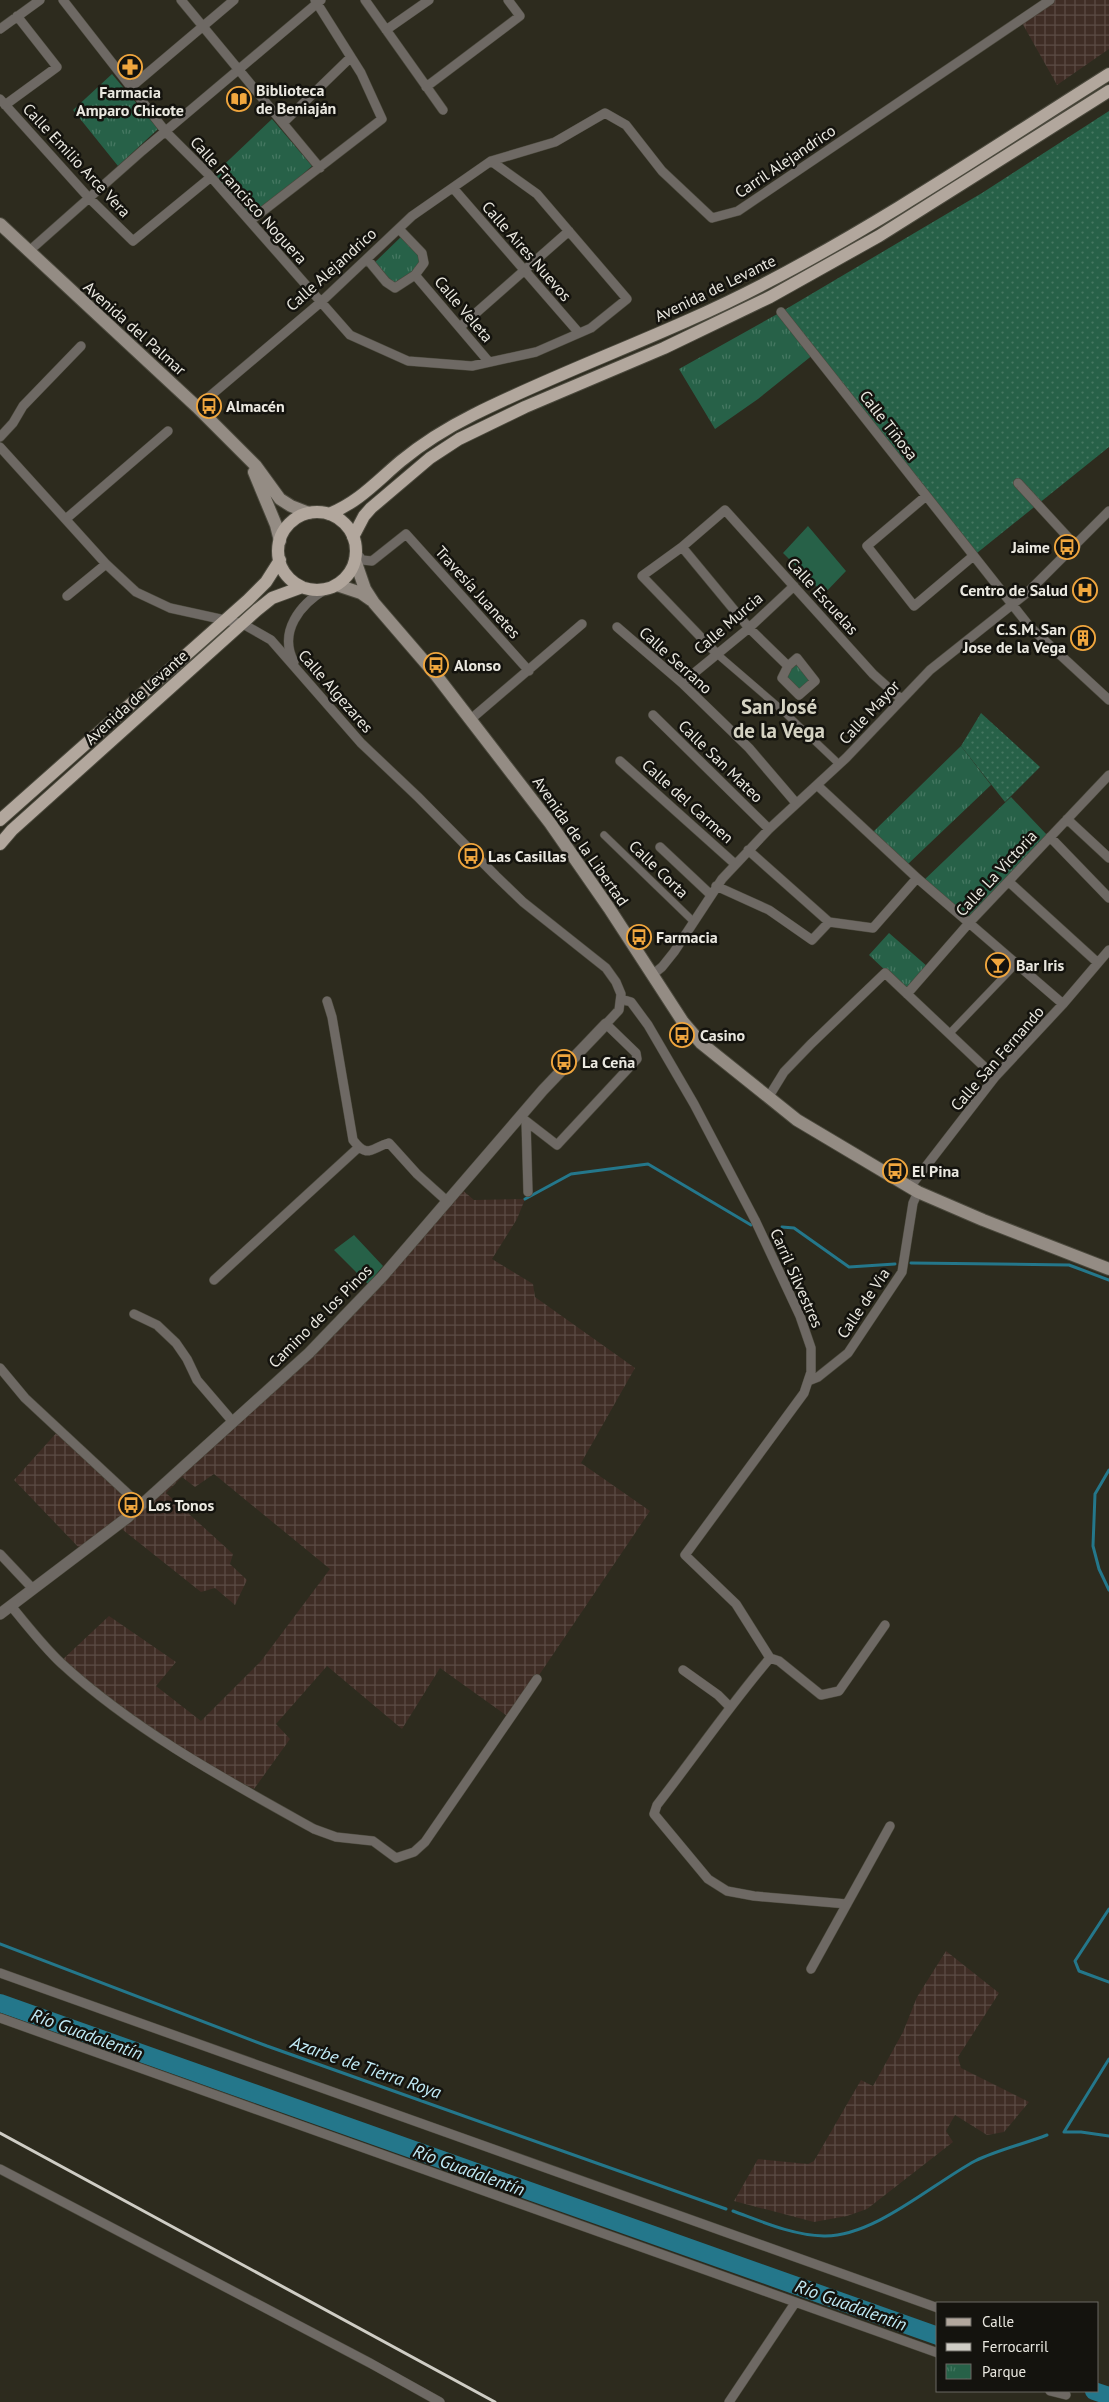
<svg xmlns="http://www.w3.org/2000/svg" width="1109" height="2402" font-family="'PT Sans',sans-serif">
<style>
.industrial{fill:url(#industrial-grid)}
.grass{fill:url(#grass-dots)}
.park{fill:url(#park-tufts)}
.pitch{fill:#276148}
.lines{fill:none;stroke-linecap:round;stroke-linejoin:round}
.stream{stroke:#24778b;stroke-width:3}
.river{stroke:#24778b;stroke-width:18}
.pedestrian-casing{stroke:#4b493d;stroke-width:8}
.minor-casing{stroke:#4b493d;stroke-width:10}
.tertiary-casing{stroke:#4b493d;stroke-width:12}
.secondary-casing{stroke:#4b493d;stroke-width:14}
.primary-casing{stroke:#4b493d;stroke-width:14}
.pedestrian{stroke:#6e6964;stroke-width:7}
.minor{stroke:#6e6964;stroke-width:9}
.tertiary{stroke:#6e6964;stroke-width:11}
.secondary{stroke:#948c84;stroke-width:12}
.primary{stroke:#b2a79d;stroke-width:12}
.rail{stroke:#cfcdc5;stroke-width:3}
.labels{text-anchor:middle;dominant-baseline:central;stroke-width:5;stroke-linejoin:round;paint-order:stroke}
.poi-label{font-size:16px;font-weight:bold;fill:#eae8e0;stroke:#14130e;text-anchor:start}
.street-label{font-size:16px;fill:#eae8e0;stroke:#14130e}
.water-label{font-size:18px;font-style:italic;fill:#c2ebf7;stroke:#14130e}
.district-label{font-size:21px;font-weight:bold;fill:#d5d3c3;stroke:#14130e}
</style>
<defs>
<pattern id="industrial-grid" width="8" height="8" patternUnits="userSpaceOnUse" patternTransform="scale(1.25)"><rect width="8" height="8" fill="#3f2d25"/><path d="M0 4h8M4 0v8" fill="none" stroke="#5b4b44"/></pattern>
<pattern id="grass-dots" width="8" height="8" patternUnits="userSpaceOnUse" patternTransform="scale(1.25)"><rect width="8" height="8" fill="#276148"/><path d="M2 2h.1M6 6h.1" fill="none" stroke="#467862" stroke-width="1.8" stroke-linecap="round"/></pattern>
<pattern id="park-tufts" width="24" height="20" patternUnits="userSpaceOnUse" patternTransform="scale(1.25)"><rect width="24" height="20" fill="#276148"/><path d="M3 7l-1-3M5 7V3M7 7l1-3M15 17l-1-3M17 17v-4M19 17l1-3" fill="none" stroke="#467862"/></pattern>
</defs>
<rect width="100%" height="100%" fill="#2d2b1e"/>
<path class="industrial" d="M1046,0H1109V49L1057,85L1021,21Z
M460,1188L474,1200L525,1199L517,1219L492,1259L533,1284L535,1297L635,1368L581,1463L650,1511L510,1718L440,1668L402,1729L327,1666L276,1724L290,1739L254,1789L187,1756L60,1662L109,1616L176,1662L156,1686L201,1721L261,1661L330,1569L214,1474L195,1487L182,1477L166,1493L233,1554L230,1564L247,1580L235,1605L215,1588L201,1592L118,1526L83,1552L14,1480L59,1430L141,1506L299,1364Z
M946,1951L999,1993L958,2057L961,2068L1029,2102L1004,2132L987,2135L955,2115L946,2131L953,2142L867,2209L847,2216L814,2222L734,2201L758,2159L808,2164L814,2161L861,2080L873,2086L903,2032L917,1997Z"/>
<path class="grass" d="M1109,111V447L972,557L781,312L982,193Z
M981,713L1040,767L1005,802L961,746Z"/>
<path class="park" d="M112,74L158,129L118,166L73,110Z
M272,119L312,166L250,221L211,177Z
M404,234L424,263L395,288L372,265Z
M781,312L814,354L758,399L715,429L679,369Z
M796,662L812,681L802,690H798L784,673Z
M961,746L991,785L908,864L872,833Z
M1011,797L1048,836L969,921L923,881Z
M889,933L928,967L907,991L869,955Z"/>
<path class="pitch" d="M808,526L846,571L824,594L783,553Z
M354,1235L383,1266L368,1284L334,1250Z"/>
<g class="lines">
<path class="stream" d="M525,1199L571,1174L648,1164L751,1225
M782,1227L794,1228L849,1267L895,1264
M911,1263L1069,1265L1109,1280
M1109,1470L1095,1494L1093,1546L1099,1569L1109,1590
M1109,1909L1075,1961L1079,1971L1109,1982
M0,1944L267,2046L726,2209
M1064,2132L1109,2059
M1064,2132H1081L1109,2136
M733,2211C763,2222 792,2235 824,2236C874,2237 932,2184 975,2161C997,2150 1024,2144 1047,2135"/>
<path class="river" d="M0,2003L938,2336
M1094,2391L1109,2396"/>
<defs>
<path id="pedestrian" d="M717,654L782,710L839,764
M604,835L694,922
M949,1034L1016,964"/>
<path id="minor" d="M63,0L166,132L211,177L350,335L408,361L472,366L536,352L591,328L627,299L537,194L491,161
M181,0L320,168
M365,0L443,110
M0,29L40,0
M386,30L429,0
M426,87L520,16L508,0
M130,88L234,0
M0,99L89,198L133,241L211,177
M5,105L57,67L17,16
M283,123L351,57
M453,188L579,333
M250,221L382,119L361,73L315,0
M28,252L142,151L321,0
M367,259L386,282L395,288L415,275L424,263L422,253L399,229
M415,275L489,362
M781,312L1030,627L1109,700
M460,327L569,231
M197,407L321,302L412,216L491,161L555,142L605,113L626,125L662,171L712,218L738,211L1050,0
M0,437L13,423L23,406L81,346
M0,447L106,564L136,592L170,608L243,624L271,640L361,743L418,797L496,876L523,902L606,968L616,982L621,994L619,1010L606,1024L636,1053L637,1059L557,1145L526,1121
M1018,483L1076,546
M926,496L867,546L914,606L972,557
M67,518L168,431
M682,547L749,628L788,666
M356,552L362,560L372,561L406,534L529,671
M67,596L106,564
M617,627L682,683L749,748L796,803
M717,654L642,576L682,547L725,510L873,674L901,699
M797,658L815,681L799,695L782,678L788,666Z
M294,662C278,632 300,604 326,589
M682,683L749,628L794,586
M653,715L769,829
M471,719L582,624
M620,761L735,864
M817,785L917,878L1063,1004
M1067,819L1109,858
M1050,837L1109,898
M660,847L711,895
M748,850L829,922L873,928L917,878
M1009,882L1098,963
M716,886L769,910L812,940L829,922
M652,975L662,967L674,952L722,879L769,829L846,758L930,670L1028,592L1109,511
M907,994L969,923L1109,775
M621,999L631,1002L648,1025L694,1104L755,1220L800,1316L811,1348V1372L804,1393L685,1555L736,1604L770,1658
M327,1001L332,1017L353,1140C368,1160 372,1147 389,1143L417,1174L448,1202
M768,1098L784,1072L811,1044L885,973L995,1077
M522,1118L526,1121L528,1192
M910,1187L995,1077L1063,1004L1109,950
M214,1280L359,1147
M134,1314L157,1325L176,1343L187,1359L197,1380L233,1422
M0,1368L25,1398L141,1506
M808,1381L818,1377L848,1353L902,1272L913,1203L918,1192
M0,1554L33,1589
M11,1606C27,1625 43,1646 61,1663C135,1731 226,1780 314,1829L336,1837L373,1841L396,1858L414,1852L425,1842L537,1679
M770,1658C730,1705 695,1756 657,1805L654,1814L708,1879L727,1891L754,1896L847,1904
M770,1658L779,1661L821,1695L839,1691L885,1625
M683,1670L718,1695L730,1707
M811,1969L890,1826
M0,1973L938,2308
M0,2018L938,2353
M0,2169L370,2363L440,2402
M1050,2391L1066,2395
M729,2402L795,2303"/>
<path id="tertiary" d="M0,1614L128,1517L309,1353L382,1277L543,1090L606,1024"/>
<path id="secondary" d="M0,224L197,407L256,466L280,499L291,506L309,513
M254,472L276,525L280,541
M355,560L365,589L374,603L436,675L550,823L609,908L683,1022L701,1043L797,1120L918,1192L983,1220L1109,1269
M337,585L361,593L371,600"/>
<path id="primary" d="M278 551a39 39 0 1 1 78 0a39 39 0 1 1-78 0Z
M329,514C359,502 377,481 401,461C423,443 447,428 473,415C567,368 668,334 762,285C882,223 995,146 1109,74
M353,537L364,516L371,508L430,458L459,439L525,407L664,348L770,297L879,236L1109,91
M0,820L248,600L266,582L280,560
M0,844L12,830L257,610L272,598L302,587"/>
</defs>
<use href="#pedestrian" class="pedestrian-casing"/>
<use href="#minor" class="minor-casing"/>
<use href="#tertiary" class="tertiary-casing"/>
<use href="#secondary" class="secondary-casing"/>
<use href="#primary" class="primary-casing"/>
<use href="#pedestrian" class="pedestrian"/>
<use href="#minor" class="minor"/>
<use href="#tertiary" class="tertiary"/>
<use href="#secondary" class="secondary"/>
<use href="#primary" class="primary"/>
<path class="rail" d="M0,2133L495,2402"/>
</g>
<defs>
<symbol id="pharmacy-ring" viewBox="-11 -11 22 22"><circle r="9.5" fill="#14130e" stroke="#f0a63e" stroke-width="1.5"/><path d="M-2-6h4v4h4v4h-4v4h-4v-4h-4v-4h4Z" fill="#f0a63e"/></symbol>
<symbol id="library-ring" viewBox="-11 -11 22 22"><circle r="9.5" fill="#14130e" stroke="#f0a63e" stroke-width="1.5"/><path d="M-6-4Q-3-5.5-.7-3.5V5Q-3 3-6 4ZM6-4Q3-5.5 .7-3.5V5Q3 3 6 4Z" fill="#f0a63e"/></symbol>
<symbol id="bus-ring" viewBox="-11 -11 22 22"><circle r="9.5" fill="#14130e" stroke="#f0a63e" stroke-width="1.5"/><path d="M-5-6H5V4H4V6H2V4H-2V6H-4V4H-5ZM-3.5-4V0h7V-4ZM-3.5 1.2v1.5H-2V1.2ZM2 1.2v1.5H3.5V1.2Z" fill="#f0a63e"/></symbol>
<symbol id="hospital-ring" viewBox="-11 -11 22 22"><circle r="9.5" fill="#14130e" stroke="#f0a63e" stroke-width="1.5"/><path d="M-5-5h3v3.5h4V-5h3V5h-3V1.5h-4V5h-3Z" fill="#f0a63e"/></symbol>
<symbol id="building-ring" viewBox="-11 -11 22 22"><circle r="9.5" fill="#14130e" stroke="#f0a63e" stroke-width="1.5"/><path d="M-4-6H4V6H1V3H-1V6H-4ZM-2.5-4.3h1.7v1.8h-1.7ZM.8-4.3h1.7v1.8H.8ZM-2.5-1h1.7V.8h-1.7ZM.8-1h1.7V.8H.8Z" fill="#f0a63e"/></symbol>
<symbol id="bar-ring" viewBox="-11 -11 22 22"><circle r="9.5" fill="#14130e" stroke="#f0a63e" stroke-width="1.5"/><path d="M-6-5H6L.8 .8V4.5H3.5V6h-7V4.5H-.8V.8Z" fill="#f0a63e"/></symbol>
</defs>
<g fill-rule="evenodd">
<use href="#pharmacy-ring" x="116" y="53" width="28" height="28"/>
<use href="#library-ring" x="225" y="85" width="28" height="28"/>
<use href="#bus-ring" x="195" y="392" width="28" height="28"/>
<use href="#bus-ring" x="1053" y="533" width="28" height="28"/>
<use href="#hospital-ring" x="1071" y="576" width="28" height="28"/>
<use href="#building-ring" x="1069" y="624" width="28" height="28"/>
<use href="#bus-ring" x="422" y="651" width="28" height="28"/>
<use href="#bus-ring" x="457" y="842" width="28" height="28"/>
<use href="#bus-ring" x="625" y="923" width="28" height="28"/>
<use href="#bar-ring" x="984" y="951" width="28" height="28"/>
<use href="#bus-ring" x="668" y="1021" width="28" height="28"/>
<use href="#bus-ring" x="550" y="1048" width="28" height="28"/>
<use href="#bus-ring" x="881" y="1157" width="28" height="28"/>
<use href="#bus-ring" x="117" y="1491" width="28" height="28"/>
</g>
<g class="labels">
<g class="poi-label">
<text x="256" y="90">Biblioteca<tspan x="256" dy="18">de Beniaján</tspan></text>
<text x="130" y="92" text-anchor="middle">Farmacia<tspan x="130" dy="18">Amparo Chicote</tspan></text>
<text x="226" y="406">Almacén</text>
<text x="1050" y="547" text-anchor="end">Jaime</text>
<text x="1068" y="590" text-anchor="end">Centro de Salud</text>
<text x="1066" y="629" text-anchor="end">C.S.M. San<tspan x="1066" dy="18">Jose de la Vega</tspan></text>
<text x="454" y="665">Alonso</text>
<text x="488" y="856">Las Casillas</text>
<text x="656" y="937">Farmacia</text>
<text x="1016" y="965">Bar Iris</text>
<text x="700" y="1035">Casino</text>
<text x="582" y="1062">La Ceña</text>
<text x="912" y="1171">El Pina</text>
<text x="148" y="1505">Los Tonos</text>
</g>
<g class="street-label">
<text transform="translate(77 160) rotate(47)">Calle Emilio Arce Vera</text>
<text transform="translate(785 161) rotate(-34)">Carril Alejandrico</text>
<text transform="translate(249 200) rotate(48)">Calle Francisco Noguera</text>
<text transform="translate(527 251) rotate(49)">Calle Aires Nuevos</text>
<text transform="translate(331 269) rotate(-42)">Calle Alejandrico</text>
<text transform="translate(715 288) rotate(-26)">Avenida de Levante</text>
<text transform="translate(464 309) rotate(50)">Calle Veleta</text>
<text transform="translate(135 328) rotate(42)">Avenida del Palmar</text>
<text transform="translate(889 425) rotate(52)">Calle Tiñosa</text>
<text transform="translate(478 592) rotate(48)">Travesía Juanetes</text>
<text transform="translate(823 596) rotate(48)">Calle Escuelas</text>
<text transform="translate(728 623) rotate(-41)">Calle Murcia</text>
<text transform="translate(676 660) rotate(42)">Calle Serrano</text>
<text transform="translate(336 691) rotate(49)">Calle Algezares</text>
<text transform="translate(136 697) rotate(-42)">Avenida de Levante</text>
<text transform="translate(869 712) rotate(-47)">Calle Mayor</text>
<text transform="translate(721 761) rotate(44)">Calle San Mateo</text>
<text transform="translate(688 801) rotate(42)">Calle del Carmen</text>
<text transform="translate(581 841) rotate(55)">Avenida de la Libertad</text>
<text transform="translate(659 869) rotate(44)">Calle Corta</text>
<text transform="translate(996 873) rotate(-47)">Calle La Victoria</text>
<text transform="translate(997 1058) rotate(-49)">Calle San Fernando</text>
<text transform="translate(797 1278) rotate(66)">Carril Silvestres</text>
<text transform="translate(863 1303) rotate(-56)">Calle de Via</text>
<text transform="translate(320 1316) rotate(-45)">Camino de los Pinos</text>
</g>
<g class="water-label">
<text transform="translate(87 2034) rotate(20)">Río Guadalentín</text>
<text transform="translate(366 2067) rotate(19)">Azarbe de Tierra Roya</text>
<text transform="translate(469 2170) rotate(20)">Río Guadalentín</text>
<text transform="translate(851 2305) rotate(20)">Río Guadalentín</text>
</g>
<g class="district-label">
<text x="779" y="706">San José<tspan x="779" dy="24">de la Vega</tspan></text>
</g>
</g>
<rect x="936" y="2302" width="162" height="90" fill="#14130e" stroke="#6a6862"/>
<rect x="946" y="2318" width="25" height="8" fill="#b2a79d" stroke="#6a6862"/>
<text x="982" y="2327" font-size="15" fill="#eae8e0">Calle</text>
<rect x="946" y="2343" width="25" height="8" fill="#cfcdc5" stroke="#6a6862"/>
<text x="982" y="2352" font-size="15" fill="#eae8e0">Ferrocarril</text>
<rect x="946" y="2364" width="25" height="15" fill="url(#park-tufts)" stroke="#6a6862"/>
<text x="982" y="2377" font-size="15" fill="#eae8e0">Parque</text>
</svg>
